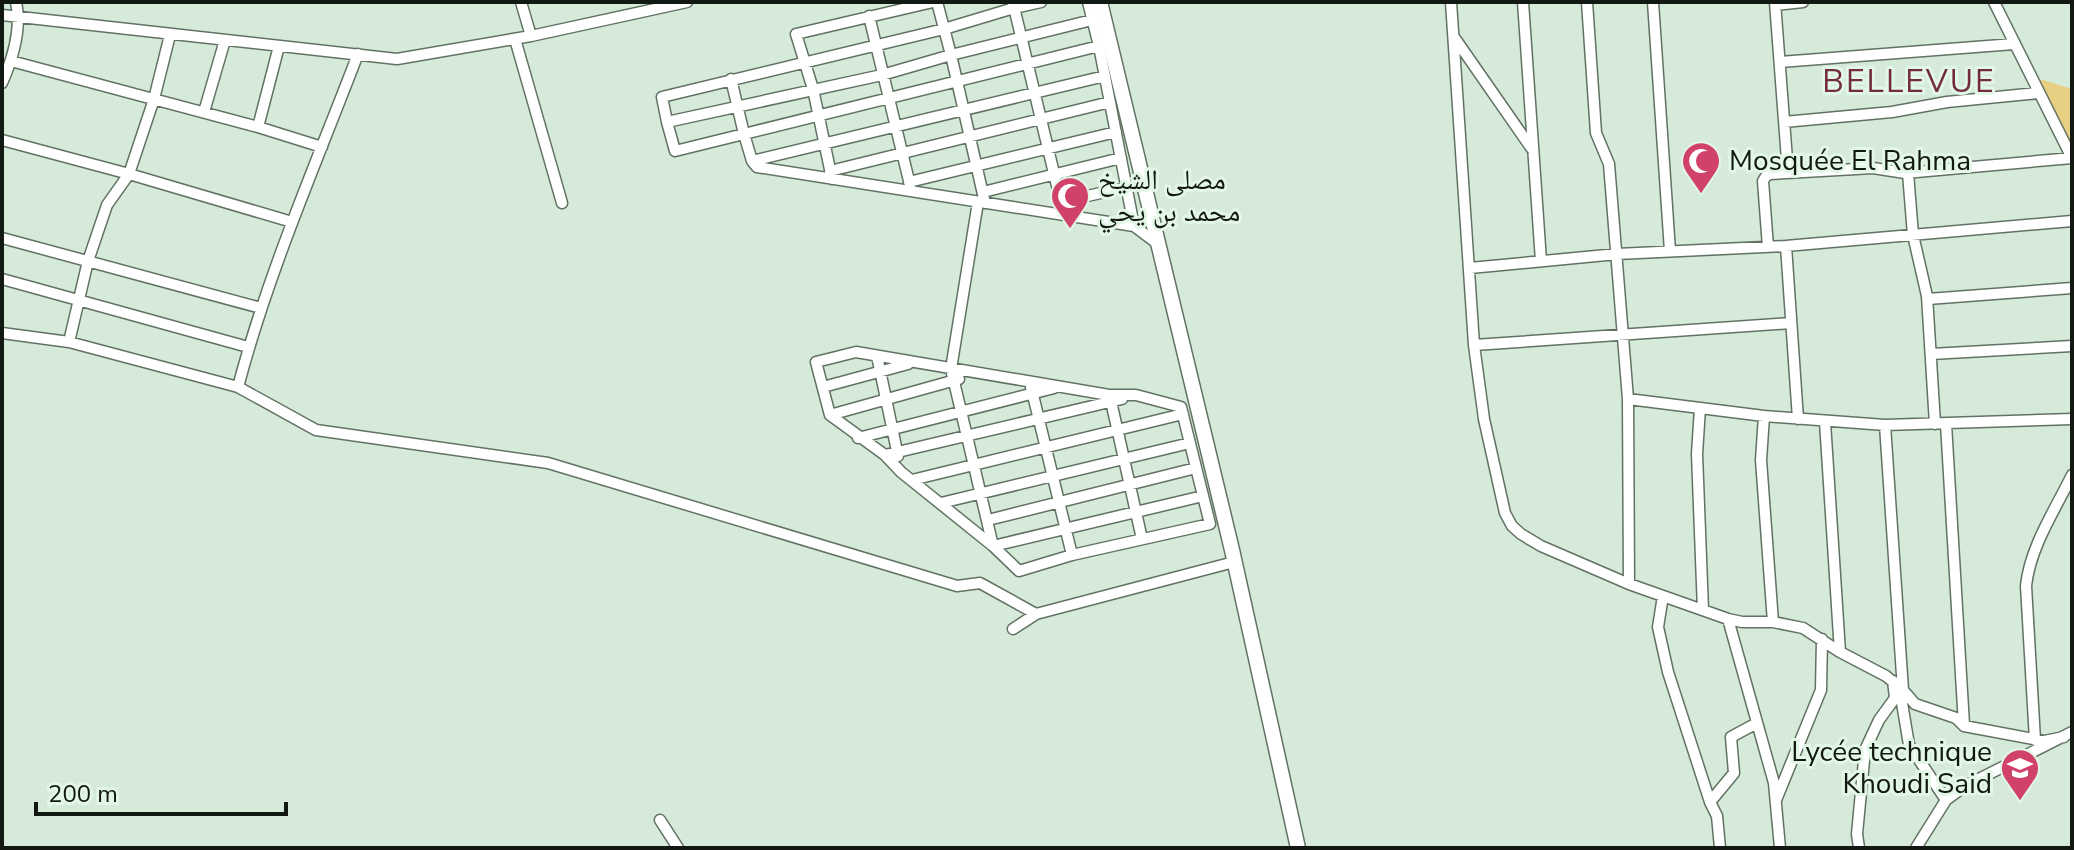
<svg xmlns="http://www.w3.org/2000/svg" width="2074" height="850" font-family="'Nunito Sans','Noto Naskh Arabic',sans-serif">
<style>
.green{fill:#e8d082}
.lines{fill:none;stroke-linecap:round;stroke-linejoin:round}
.street-casing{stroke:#617263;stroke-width:13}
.secondary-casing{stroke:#617263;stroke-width:17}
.street{stroke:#fff;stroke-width:10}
.secondary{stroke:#fff;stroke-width:14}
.labels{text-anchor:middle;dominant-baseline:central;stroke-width:6;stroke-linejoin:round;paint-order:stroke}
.poi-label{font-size:28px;fill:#121913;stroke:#e3f7e6;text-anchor:start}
.quarter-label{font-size:32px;letter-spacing:2px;fill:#722c3e;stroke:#e3f7e6}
</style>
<rect width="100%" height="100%" fill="#d6ead9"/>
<path class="green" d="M2043,80L2072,89V158L2032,81Z"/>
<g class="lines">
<defs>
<path id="street" d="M521,2L531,36
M937,2L951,55L1092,20
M1088,2L1099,46L1134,226
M1451,2L1474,345L1484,419L1505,513L1512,526L1521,534L1541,546L1629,584L1728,619L1742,622H1773L1803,628L1840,652L1886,676L1903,690L1915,704L1956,718L1964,726L2044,741L2064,737
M1523,2L1541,261
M1587,2L1596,133L1609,164L1628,399L1629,584
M1653,2L1670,251
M1775,2L1788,173
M1994,2L2072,158
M1013,3L1064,215
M1776,5L1803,2
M2,15L397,59L531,36L687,2
M869,16L910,185
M1454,37L1532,149
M515,39L562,203
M11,61L258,127L322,147
M1780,62L2014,44
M731,79L744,134L1099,46
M2,83C13,58 22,29 16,2
M204,112L225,40
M667,122L662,97L944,29L1014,8L1041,2
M1784,122L1892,112L1947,102L2038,93
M258,127L279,46
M2,140L129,174L292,222
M752,161L1105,76
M830,171L1110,102
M1908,173L1913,235L1927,296L1935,424
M832,179L813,89L796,34L933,2
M909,182L1116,132
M983,192L1121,158
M978,202L951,369L993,546L1203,496
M1061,202L1127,187
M985,203L951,55L882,75L667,122L675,151L744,134L752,161L757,167L1134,226L1158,244
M2,238L261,308
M1786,246L1798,419
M1768,247L1763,181L1766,176L1770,174L1873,168L1905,173L2072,158
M1470,268L1617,254L1786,246L2072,221
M2,279L248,347
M1928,299L2072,288
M2,333L69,342L238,387C268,273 316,164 358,54
M69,342L88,261L107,205L129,174L154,99L170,35
M1474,345L1791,323
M856,352L1109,395H1136L1181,407L1210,524L1072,555L1019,571L993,546L901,472L885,455L830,415L816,362Z
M1931,354L2072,346
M877,356L898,456
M238,387L316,430L548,463L957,586L980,583L1036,614
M823,387L908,364
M1031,387L1072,555
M1110,397L1142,539
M1628,399L1764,416L1885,425L2072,419
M1700,408L1697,454L1703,610
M830,415L959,379
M1764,416L1761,460L1773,622
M1825,422L1840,652
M1946,424L1964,725
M1885,425L1903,690
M858,438L1054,388
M885,455L1122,399
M912,480L1183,414
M941,503L1190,443
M988,520L1196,468
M1663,596L1658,627L1668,672L1710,802L1717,816L1720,848
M1728,619L1774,783L1780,848
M1013,629L1036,614L1234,562
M1900,691L1909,745L1946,800
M2035,740L2026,586C2030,547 2055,510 2072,475
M1776,800L1821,690L1822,639
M1710,802L1734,773L1731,737L1757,723
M660,820L678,848
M1859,848L1857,834L1865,750L1879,720L1895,698L1893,681
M1916,848L1946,800L1965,786L2072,732"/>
<path id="secondary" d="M1100,2L1232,550L1298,848"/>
</defs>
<use href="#street" class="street-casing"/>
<use href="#secondary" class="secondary-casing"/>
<use href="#street" class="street"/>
<use href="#secondary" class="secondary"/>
</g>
<defs>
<symbol id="mosque-pin" viewBox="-11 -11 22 30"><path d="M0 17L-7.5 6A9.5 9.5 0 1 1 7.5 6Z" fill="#d1426b" stroke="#e3f7e6"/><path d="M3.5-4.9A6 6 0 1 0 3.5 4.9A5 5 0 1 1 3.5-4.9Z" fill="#fff"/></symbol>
<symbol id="school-pin" viewBox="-11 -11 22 30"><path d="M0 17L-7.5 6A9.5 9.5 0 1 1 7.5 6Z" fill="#d1426b" stroke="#e3f7e6"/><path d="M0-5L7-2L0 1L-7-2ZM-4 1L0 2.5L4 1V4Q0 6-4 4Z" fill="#fff"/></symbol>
</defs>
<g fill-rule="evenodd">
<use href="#mosque-pin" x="1679" y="139" width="44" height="60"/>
<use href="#mosque-pin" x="1048" y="174" width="44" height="60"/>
<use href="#school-pin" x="1998" y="746" width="44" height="60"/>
</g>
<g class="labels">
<g class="poi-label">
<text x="1729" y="161">Mosquée El Rahma</text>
<text x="1098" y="180">مصلى الشيخ<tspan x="1098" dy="32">محمد بن يحي</tspan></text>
<text x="1992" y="752" text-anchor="end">Lycée technique<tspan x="1992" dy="32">Khoudi Said</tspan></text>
</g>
<g class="quarter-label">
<text x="1909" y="81">BELLEVUE</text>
</g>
</g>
<rect width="2074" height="850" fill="none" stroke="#121913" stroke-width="8"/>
<path d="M36 802v12h250v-12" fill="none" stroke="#121913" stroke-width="4"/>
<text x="48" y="802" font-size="24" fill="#121913" stroke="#e3f7e6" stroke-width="6" paint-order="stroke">200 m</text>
</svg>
